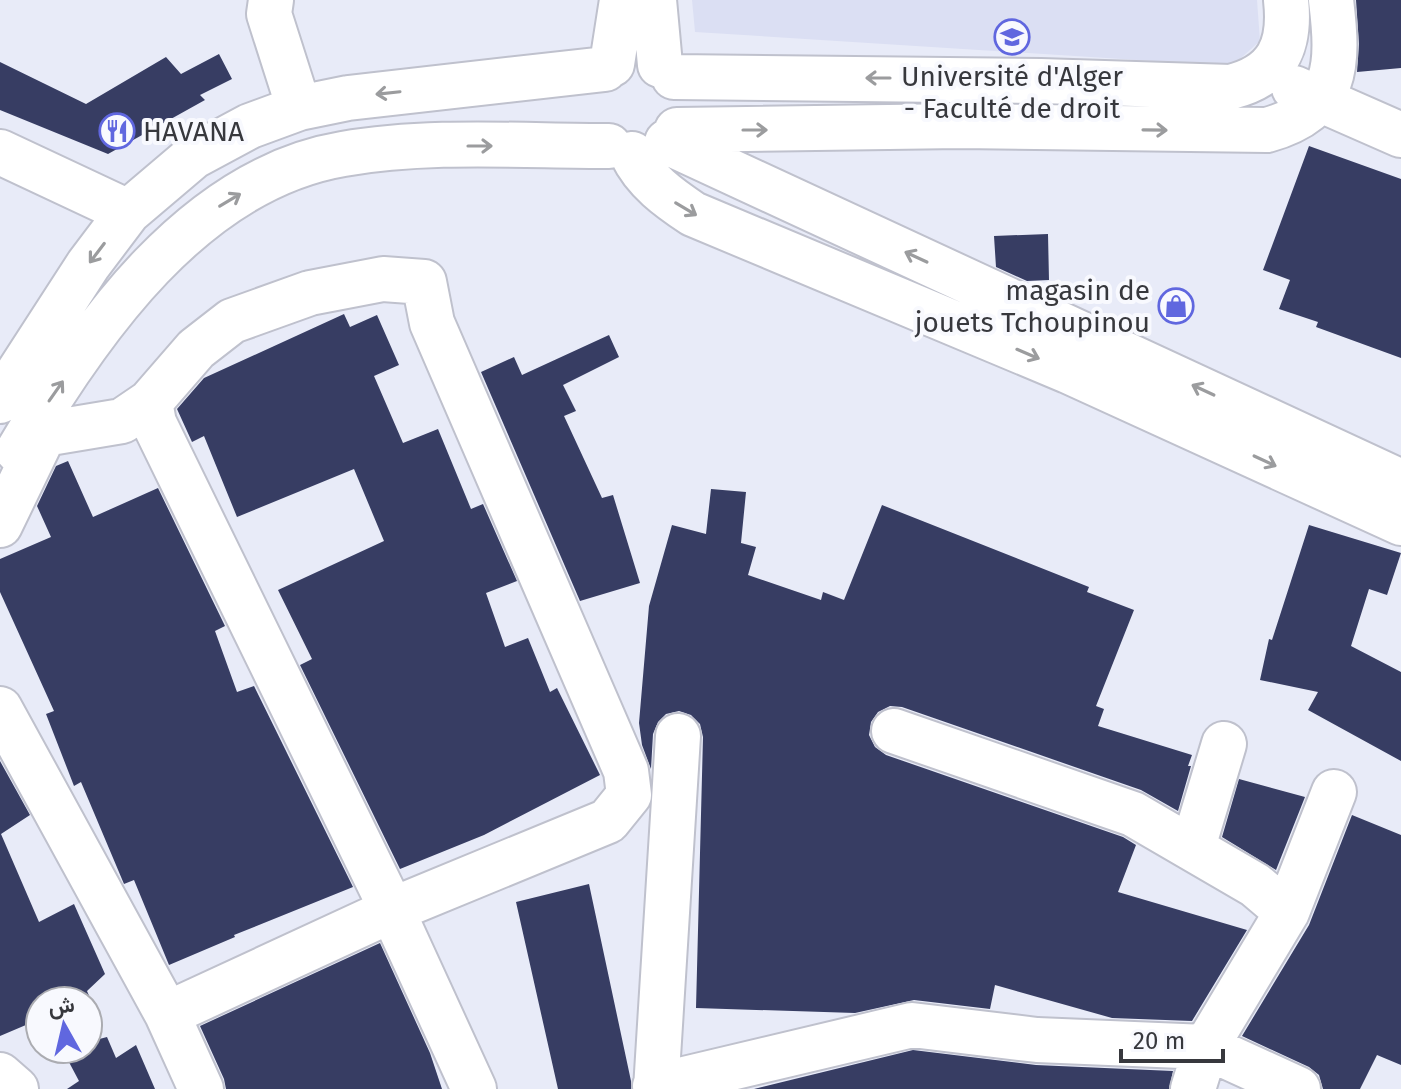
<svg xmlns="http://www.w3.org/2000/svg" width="1401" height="1089" font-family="'Fira Sans',Vazirmatn,sans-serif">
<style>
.built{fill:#dbdff3}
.building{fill:#373d63}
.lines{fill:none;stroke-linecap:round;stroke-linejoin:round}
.minor-casing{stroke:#bfc1cd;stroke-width:48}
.minor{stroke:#fff;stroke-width:44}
.oneway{stroke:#9b9c9e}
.labels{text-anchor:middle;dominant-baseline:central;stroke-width:8;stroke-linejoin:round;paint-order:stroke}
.poi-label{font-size:28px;fill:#37383d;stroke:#f8f9fe}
</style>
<rect width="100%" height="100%" fill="#e8ebf8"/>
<path class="built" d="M692,0H1257L1260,41L1232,66L695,32Z"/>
<path class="building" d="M1356,0H1401V68L1357,72L1359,44Z
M219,54L232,79L200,95L205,100L108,154L0,110V62L86,104L166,57L181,74Z
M1309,146L1401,179V358L1316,327L1318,322L1279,309L1290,280L1263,270Z
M1048,234L1049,280L1027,281L996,267L994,236Z
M344,314L350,327L377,315L399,365L374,376L403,443L438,429L471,509L483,504L517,581L486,593L505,647L528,638L550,692L557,688L600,775L484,835L400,869L300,665L312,659L278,590L384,541L354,469L237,517L204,436L192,442L177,409L204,378Z
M609,335L619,357L563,385L576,411L564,416L602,498L613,495L640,583L580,601L481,372L514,357L522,375Z
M68,461L93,517L158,488L225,626L215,631L237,692L254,686L353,887L234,935L235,937L169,965L134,880L124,884L81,782L74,786L46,714L54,711L0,592V559L51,537L37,506L56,466Z
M711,489L746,492L741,543L756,547L748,575L821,600L823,592L844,600L882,505L1089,587L1087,592L1134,610L1096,706L1104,709L1098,726L1192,755L1188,766H1191L1178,811L1141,790L902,707L890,706L878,712L871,722L869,735L875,747L886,755L1123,837L1136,845L1118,892L1247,930L1192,1021L1112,1018L995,985L990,1009L914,1000L855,1013L696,1008L703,737L700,724L691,715L679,711L666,714L658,722L653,734L651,769L642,745L639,723L649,606L672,525L706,534Z
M1309,525L1401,553L1387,595L1369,589L1351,646L1401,672V761L1308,710L1318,692L1260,680L1269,639L1272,640Z
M0,761L30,815L1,834L39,922L74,904L105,974L87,991L90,998L83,1001H40V1019L0,1036Z
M1239,779L1305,797L1276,870L1222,837Z
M1352,815L1401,835V1065L1377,1055L1360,1089H1323L1319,1075L1309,1067L1242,1036L1309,925Z
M589,884L631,1081V1089H558L516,902Z
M380,943L430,1053L442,1089H226L224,1079L200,1026Z
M107,1037L116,1058L136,1045L155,1089H67L79,1081L62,1049H88V1042Z
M913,1050L1036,1065L1173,1071L1169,1089H754Z"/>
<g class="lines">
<defs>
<path id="minor" d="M271,0L269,14L299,108
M654,0L660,65
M612,64L622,0
M674,77L1041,81L1231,87C1278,75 1291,46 1286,0
M1294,88L1401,135
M677,130L960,126L1267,130C1339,110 1339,65 1331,0
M667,142L1401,482
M0,152L128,212
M632,154C645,181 669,198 693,214L1068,371L1401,523
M0,401L88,265L128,212L194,156L250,126L299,108L348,98L605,69
M150,402L196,349L232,321L310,293L383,279L424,282L432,323L626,771L629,795L608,821L392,910L167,1014
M18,451C89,330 194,179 343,154C429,139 521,146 609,146
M0,525L44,434L122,421L150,402L154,423L392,910L474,1089
M0,709L167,1014L201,1089
M894,731L1133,814L1255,885L1287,912
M1193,847L1224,744
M0,1075L16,1089
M655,1086L912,1025L1037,1040L1206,1047L1298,1089
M656,1089L678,736
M1193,1089L1206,1047L1287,912L1334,792"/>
</defs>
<use href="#minor" class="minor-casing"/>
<use href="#minor" class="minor"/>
</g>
<defs><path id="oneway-shaft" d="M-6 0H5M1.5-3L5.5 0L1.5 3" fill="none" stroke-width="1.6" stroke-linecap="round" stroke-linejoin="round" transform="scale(2)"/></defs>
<g class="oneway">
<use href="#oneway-shaft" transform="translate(878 78) rotate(-180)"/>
<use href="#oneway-shaft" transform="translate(388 93) rotate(174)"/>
<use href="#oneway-shaft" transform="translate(755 130)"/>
<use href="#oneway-shaft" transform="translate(1155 130) rotate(1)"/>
<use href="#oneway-shaft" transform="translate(480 146)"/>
<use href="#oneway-shaft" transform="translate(230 200) rotate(-31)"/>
<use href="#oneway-shaft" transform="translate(686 209) rotate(31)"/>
<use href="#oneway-shaft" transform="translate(97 253) rotate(127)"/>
<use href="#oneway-shaft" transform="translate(916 257) rotate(-155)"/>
<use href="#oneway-shaft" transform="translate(1028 354) rotate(23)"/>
<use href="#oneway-shaft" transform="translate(1203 390) rotate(-155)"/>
<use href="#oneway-shaft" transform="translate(56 391) rotate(-55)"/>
<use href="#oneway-shaft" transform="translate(1265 461) rotate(25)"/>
</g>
<defs>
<symbol id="university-ring" viewBox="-11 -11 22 22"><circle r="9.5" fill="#f8f9fe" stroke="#6067df" stroke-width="1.5"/><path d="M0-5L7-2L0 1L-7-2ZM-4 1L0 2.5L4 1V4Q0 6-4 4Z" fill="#6067df"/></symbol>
<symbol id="restaurant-ring" viewBox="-11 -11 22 22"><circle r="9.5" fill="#f8f9fe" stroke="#6067df" stroke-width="1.5"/><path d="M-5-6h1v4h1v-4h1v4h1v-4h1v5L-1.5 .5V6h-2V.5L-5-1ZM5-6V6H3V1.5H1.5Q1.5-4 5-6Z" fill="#6067df"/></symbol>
<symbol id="shop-ring" viewBox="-11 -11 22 22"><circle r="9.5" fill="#f8f9fe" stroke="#6067df" stroke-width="1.5"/><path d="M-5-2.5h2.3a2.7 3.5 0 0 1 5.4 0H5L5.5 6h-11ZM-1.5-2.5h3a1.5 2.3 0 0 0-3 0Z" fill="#6067df"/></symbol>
</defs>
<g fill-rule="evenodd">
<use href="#university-ring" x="992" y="17" width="40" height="40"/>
<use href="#restaurant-ring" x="97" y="111" width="40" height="40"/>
<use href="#shop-ring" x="1156" y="286" width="40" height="40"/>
</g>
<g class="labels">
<g class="poi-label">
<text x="1012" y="76">Université d'Alger<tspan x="1012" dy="32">- Faculté de droit</tspan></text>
<text x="143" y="131" text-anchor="start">HAVANA</text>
<text x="1150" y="290" text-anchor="end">magasin de<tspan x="1150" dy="32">jouets Tchoupinou</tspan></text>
</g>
</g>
<g transform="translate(64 1025) rotate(352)"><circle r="38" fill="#f8f9fe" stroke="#abacb1" stroke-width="2"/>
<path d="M0-6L14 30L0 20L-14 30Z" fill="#6067df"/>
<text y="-12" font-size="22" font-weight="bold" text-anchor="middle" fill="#37383d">ش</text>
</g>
<path d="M1121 1049v12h102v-12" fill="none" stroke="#37383d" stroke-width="4"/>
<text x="1133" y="1049" font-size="24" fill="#37383d" stroke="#f8f9fe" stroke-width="6" paint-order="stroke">20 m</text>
</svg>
